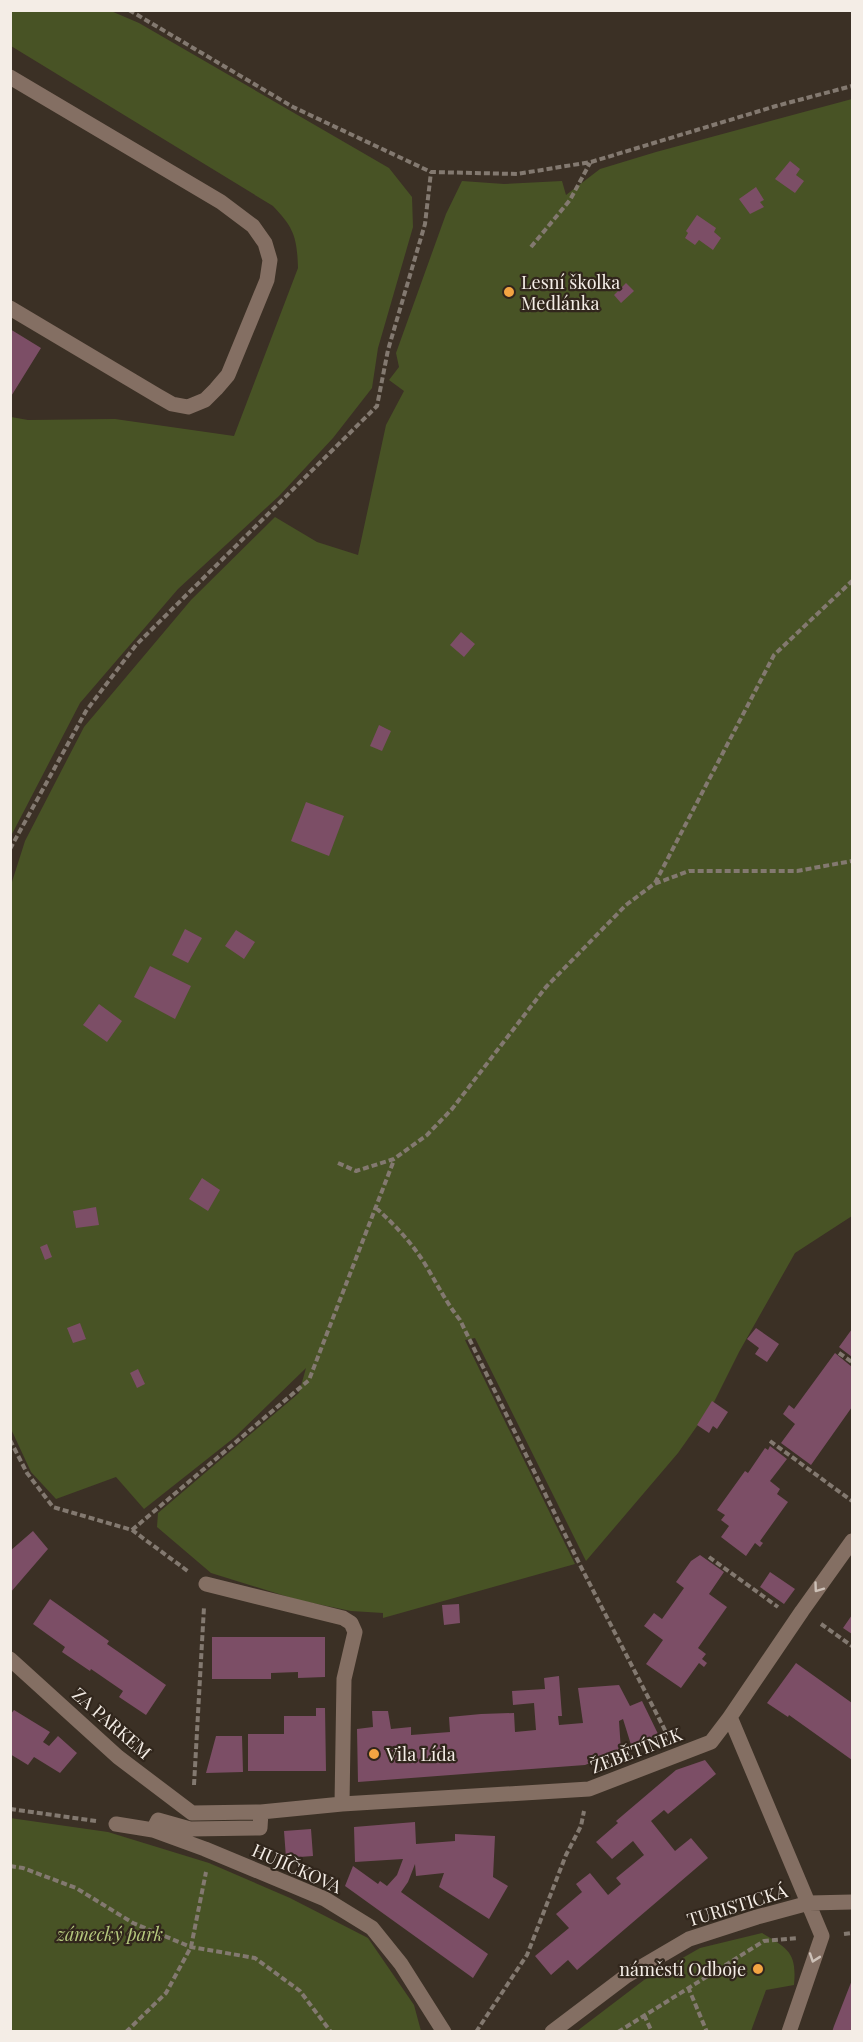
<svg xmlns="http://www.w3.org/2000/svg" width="863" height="2042" font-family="'Playfair Display',serif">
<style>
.green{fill:#485325}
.building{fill:#7c4e66}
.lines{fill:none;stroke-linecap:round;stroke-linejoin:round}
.path{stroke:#837970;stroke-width:4;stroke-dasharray:6 3;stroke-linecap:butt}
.minor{stroke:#846f63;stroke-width:15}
.oneway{stroke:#cdc1b8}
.poi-dot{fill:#f3a442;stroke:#31261c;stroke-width:2}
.labels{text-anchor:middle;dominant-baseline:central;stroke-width:4.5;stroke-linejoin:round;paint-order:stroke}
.poi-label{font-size:18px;fill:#f4ede6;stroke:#31261c;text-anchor:start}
.street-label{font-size:18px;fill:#f4ede6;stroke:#31261c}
.park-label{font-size:18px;font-style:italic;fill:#b6c97e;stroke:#31261c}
</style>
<rect width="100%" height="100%" fill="#3b3025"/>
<path class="green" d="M11,10L111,11L139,23L389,168L412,197L413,227L378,348L372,388L333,438L279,496L178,589L80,703L11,836V417L28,420L115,419L234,436L298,268C297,237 294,228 273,206L11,46Z
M852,99V1216L795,1253L739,1352L714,1402L678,1453L586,1561L475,1338L465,1340L575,1564L383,1618V1613L351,1611L298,1600L211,1573L157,1527L158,1513L299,1393L306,1368L235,1437L144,1509L116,1477L56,1499L31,1472L11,1429V885L25,841L84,727L191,600L275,517L317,542L358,555L386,425L404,391L389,380L399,367L396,353L446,214L462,181L504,184L562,181L566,195L600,169L656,152Z
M10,1818L108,1832L209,1863L290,1898L368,1938L414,2005L421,2031H11Z
M762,1933C788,1949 797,1952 794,1985L766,1990L751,2031H577L644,1980L700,1948Z"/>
<path class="building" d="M790,161L800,169L796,175L804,181L795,193L775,179Z
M756,187L764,200L760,202L764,207L750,214L739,199Z
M697,215L716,228L714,232L721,238L713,250L699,240L695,245L685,238L688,233L686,231Z
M626,283L634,291L621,303L614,295Z
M10,329L41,348L10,398Z
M461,632L475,644L464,657L450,645Z
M379,725L391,731L382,751L370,746Z
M306,802L344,816L329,856L291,841Z
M185,929L202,938L188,963L172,955Z
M236,930L255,942L244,959L225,946Z
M150,966L191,986L175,1019L134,997Z
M99,1004L122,1021L107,1042L83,1025Z
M202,1178L220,1190L208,1211L189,1199Z
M96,1207L99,1225L76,1228L73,1211Z
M47,1244L52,1257L45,1260L40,1247Z
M80,1323L86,1339L73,1343L67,1328Z
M756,1328L779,1344L767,1362L755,1354L759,1348L747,1339Z
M852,1329V1357L839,1347Z
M835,1353L852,1367V1407L811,1465L781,1443L795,1424L783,1414L789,1405L794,1409Z
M138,1369L145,1384L137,1388L130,1373Z
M712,1401L728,1412L717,1429L713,1426L709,1433L697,1425Z
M770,1446L787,1459L770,1481L780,1489L777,1494L788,1502L760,1541L763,1543L760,1547L755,1543L746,1556L721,1537L729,1526L721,1520L725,1515L717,1510L745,1471L748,1473L765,1448L768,1450Z
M33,1531L48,1549L10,1593V1551Z
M700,1555L724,1572L709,1594L727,1607L698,1648L706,1654L702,1659L707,1663L704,1667L699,1663L681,1688L646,1664L663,1640L644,1626L654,1613L662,1619L684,1588L676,1582L691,1561Z
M770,1572L795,1589L784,1604L760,1587Z
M50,1599L109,1641L107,1644L166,1685L146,1715L119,1697L123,1691L91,1669L90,1671L62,1652L65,1647L33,1624Z
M459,1604L460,1623L444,1625L442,1605Z
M852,1615V1634L843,1628Z
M212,1637H325V1677L298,1678V1672L271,1673V1679H212Z
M796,1663L852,1703V1760L789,1715L788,1717L767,1703Z
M559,1676L562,1716H558L559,1725L583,1723L578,1688L619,1685L630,1706L642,1701L660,1738L632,1748L623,1719L619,1721L621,1751L585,1765L358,1782L357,1729L373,1727L372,1711H388L391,1729L411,1727V1735L450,1732L449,1717L481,1714L514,1713L515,1732L536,1730L534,1703L513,1705L512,1691L545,1689L544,1678Z
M316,1708H325L326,1771H248V1734H284V1716H316Z
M14,1710L50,1732L43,1742L49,1746L58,1736L77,1753L60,1773L34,1757L28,1765L10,1754V1715Z
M216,1736H242L243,1772L206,1773Z
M705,1760L716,1774L668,1814L664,1810L651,1821L675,1851L691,1838L708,1858L577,1970L568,1960L551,1975L535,1956L569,1928L556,1914L582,1892L576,1884L590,1873L608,1895L621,1884L616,1878L644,1855L633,1841L612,1859L596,1842L618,1823L616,1821L676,1770Z
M415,1822L416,1844L455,1841V1834L495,1836L493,1877L508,1886L489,1919L439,1887L444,1873L416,1876L415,1864L408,1882L401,1892L488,1954L473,1978L345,1886L353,1866L378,1884L380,1881L387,1886L397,1875L403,1859L355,1862L354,1827Z
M311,1829L313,1856L286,1858L284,1831Z
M852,1980V2032H832L834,2026Z"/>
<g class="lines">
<path class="path" d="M129,10L293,107L431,172L517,174L591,162L776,106L852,86
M531,247L570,200L590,163
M10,849L86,711L136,645L377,406L388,350L425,224L431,172
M655,883L774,655L852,581
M338,1163L356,1171L394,1159L427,1135L452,1109L546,987L626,905L654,884L689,871H797L852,861
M376,1208C395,1225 411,1242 425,1264C437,1284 446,1302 460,1320L580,1565L668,1736
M839,1353L852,1362
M10,1440L27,1473L53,1507L132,1530L189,1572
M770,1441L852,1501
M132,1530L309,1380L394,1160
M709,1557L778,1607
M821,1624L852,1646
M194,1785L204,1607
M10,1809L96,1821
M10,1866L23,1868L76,1888L133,1923L191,1947L255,1958L300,1991L331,2032
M844,1934L852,1933
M688,1987L707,2032
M644,2015L652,2032
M126,2032L166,1993L191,1947L206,1872
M476,2032L527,1955L566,1855L581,1826L584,1811
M618,2032L764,1941L798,1938"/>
<path class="minor" d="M10,77L221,202L253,226L265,243L270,260L267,280L228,375L216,389L205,400L188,407L172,404L158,396L10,308
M206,1584L343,1618L351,1623L355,1632L344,1679L342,1804
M10,1659L118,1757L192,1813L261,1812L342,1804L589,1789L711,1742L730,1717L822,1936L789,2032
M730,1717L802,1611L852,1541
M116,1824L153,1830L205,1849L325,1899L372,1928L401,1964L444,2032
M153,1830L158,1820L190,1829L260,1828L261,1812
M552,2032L626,1976L689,1939L757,1917L809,1903L852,1902"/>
</g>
<defs><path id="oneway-chevron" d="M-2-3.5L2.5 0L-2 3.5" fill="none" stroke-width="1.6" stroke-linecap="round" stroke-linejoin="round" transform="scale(1.5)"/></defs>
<g class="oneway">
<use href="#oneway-chevron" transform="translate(818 1588) rotate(126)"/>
<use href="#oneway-chevron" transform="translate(814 1958) rotate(109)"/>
</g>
<g class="poi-dot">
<circle cx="509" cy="292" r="6"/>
<circle cx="374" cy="1754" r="6"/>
<circle cx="758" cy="1969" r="6"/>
</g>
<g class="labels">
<g class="poi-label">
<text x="521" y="282">Lesní školka<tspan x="521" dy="21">Medlánka</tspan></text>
<text x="386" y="1754">Vila Lída</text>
<text x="746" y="1969" text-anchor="end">náměstí Odboje</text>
</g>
<g class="street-label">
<text transform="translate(112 1723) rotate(41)">ZA PARKEM</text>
<text transform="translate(636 1750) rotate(-21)">ŽEBĚTÍNEK</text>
<text transform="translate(297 1868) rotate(24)">HUJÍČKOVA</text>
<text transform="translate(737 1905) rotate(-17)">TURISTICKÁ</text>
</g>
<g class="park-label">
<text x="110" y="1934">zámecký park</text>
</g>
</g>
<rect width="863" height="2042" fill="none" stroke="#f4ede6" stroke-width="24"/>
</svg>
